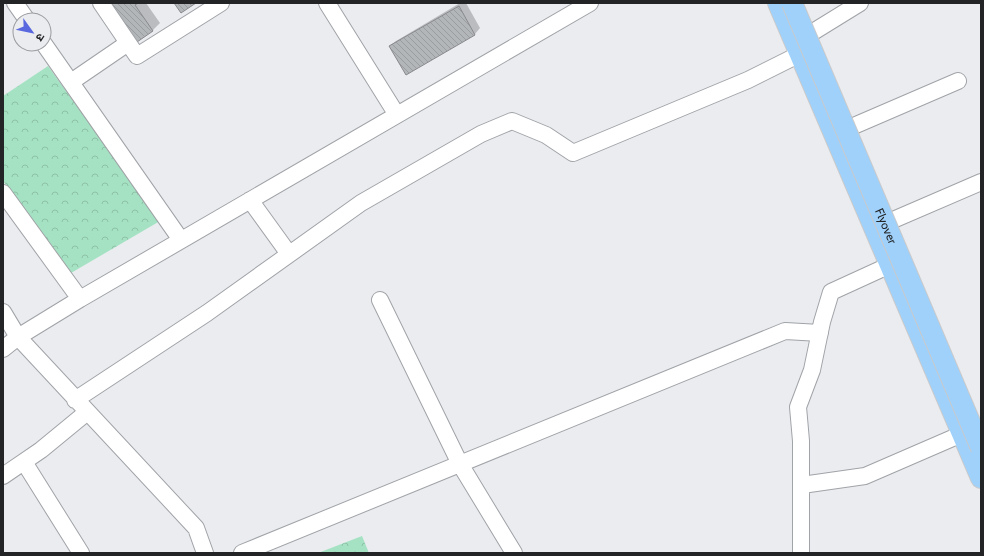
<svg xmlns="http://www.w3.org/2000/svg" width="984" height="556" font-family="Cabin,'Noto Sans Devanagari',sans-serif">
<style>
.forest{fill:url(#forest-crowns)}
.shadow{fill:#0003}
.building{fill:url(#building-back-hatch);stroke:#888a8e}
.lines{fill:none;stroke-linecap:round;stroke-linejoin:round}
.minor-casing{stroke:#a0a3a7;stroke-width:18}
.major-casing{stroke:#cacacb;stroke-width:22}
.minor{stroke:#fff;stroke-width:16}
.major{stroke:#9fd1fb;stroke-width:20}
.major-bridge-casing{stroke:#cacacb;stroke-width:22;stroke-linecap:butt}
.major-bridge{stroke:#9fd1fb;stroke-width:20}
.labels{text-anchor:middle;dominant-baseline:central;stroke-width:3.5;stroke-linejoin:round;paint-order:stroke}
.street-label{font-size:12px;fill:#232425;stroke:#eaecf0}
</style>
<defs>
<pattern id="forest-crowns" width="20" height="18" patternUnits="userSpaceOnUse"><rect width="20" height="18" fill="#a5e2c3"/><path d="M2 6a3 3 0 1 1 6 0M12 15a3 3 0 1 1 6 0" fill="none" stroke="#8ec2a7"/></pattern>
<pattern id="building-back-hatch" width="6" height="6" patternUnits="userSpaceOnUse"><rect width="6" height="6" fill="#b3b6b9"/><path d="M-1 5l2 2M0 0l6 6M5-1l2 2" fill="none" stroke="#9a9c9f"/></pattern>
</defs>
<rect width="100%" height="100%" fill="#eaecf0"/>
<path class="forest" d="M48,66L160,221L71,273L3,181V96Z
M362,536L369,553H318Z"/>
<path class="shadow" d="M111,3H146L160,23L152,31Z
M460,3H466L480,28L475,34L406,74L390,46L396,41Z"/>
<path class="building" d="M110,3H138L135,5L153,31L137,42Z
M174,3H196L181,13Z
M459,6L475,35L406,75L389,46Z"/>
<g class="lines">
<defs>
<path id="minor" d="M15,3L27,20
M101,3L137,56L221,3
M327,3L397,115
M813,32L860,3
M44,44L181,240
M71,82L128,43
M835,134L958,81
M3,193L80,299
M250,200L289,254
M893,220L981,182
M380,300L460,464L514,553
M3,312L18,337L196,528L205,553
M3,349L18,337L80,299L590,3
M75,400L207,313L361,203L481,134L512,121L546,135L573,153L748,80L800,54
M24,462L81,553
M3,476L41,450L86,413
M802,485L865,476L962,434
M242,553L785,331L820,333
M801,553V441L798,407L812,370L822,322L831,292L890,265"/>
<path id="major" d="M778,3L981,478"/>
</defs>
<use href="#minor" class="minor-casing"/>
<use href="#major" class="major-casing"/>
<use href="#minor" class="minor"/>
<use href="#major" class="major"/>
<defs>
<g id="major-bridge">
<path id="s1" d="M792,3L981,448"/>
</g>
</defs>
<use href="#major-bridge" class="major-bridge-casing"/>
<use href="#major-bridge" class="major-bridge"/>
</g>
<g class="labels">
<g class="street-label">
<text stroke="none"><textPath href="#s1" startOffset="242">Flyover</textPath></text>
</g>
</g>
<rect width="984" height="556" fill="none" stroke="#232425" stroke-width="8"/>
<g transform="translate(32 32) rotate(123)"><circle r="19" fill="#eaecf0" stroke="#9a9c9f"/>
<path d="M0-3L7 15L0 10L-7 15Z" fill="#5a68df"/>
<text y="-6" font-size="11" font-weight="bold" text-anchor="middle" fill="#232425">उ</text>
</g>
</svg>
